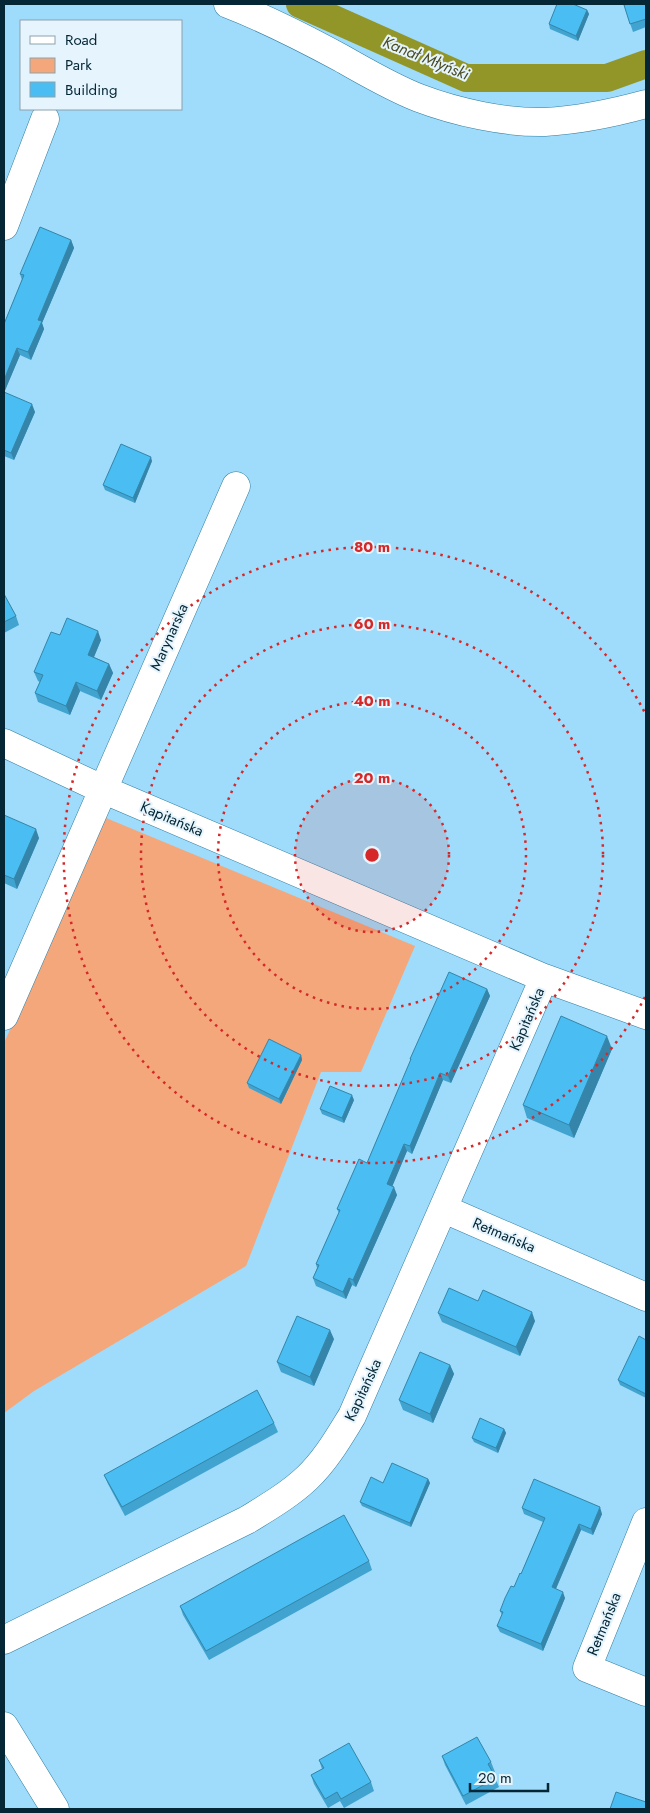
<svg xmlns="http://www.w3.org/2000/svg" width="650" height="1813" font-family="Jost,sans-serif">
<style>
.green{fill:#f4a77a}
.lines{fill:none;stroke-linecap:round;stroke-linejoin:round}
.canal{stroke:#929629;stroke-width:28}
.minor-casing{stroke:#2f7ea2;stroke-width:29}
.minor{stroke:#fff;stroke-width:28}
.wall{fill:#40a3d0}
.shaded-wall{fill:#3485a9}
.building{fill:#4abef2;stroke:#3485a9}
.ring{fill:none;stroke:#d62828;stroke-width:2.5;stroke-dasharray:2.5 5}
.labels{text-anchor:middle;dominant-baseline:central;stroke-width:4;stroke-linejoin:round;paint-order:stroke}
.street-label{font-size:15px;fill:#042635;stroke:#e6f5fd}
.water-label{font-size:16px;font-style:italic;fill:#4a4c22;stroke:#e6f5fd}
.centre{fill:#d62828;stroke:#e6f5fd;stroke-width:2.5}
.ring-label{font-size:15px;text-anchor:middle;font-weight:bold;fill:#d62828;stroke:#e6f5fd;stroke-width:4;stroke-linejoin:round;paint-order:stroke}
</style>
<rect width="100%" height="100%" fill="#9fdbfa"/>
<path class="green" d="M106,818L415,946L361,1072H321L246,1266L34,1391L4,1413V1043Z"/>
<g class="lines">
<path class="canal" d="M300,4L466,78H607L646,64"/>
<defs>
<path id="minor" d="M228,4C267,19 304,38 341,58C366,72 391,87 419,98C456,112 505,123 545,122C580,120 613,113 646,104
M4,226L45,119
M4,743L102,789L544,978L646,1015
M4,1016L236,486
M444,1209L646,1297
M646,1522L587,1668L646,1692
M4,1640L247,1520C268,1507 289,1495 307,1478C326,1460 339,1437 352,1416L544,978
M4,1726L55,1809"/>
</defs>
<use href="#minor" class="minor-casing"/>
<use href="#minor" class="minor"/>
</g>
<path class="wall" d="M646,4V27L633,32L624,5Z
M587,10L589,14L578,41L550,29L549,24Z
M71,240L74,248L42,323L44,329L31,360L20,355L4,392L35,412L14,460L4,456V324L22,280L20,274Z
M152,461L135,503L105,490L103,485Z
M4,594L16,616L19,625L4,633Z
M60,635L101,640L94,657L109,664L113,673L101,700L80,691L70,715L38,702L35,693L40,682L38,681L34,672Z
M4,815L39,838L17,889L4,883Z
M487,989L490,996L451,1083L443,1080L412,1154L407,1151L392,1186L397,1195L356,1287L352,1285L346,1299L316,1286L313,1278L317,1268L316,1264L339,1213L337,1209L367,1163L411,1061L410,1059Z
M612,1049L574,1138L527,1118L523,1105Z
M301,1055L302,1060L281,1104L249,1088L247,1083Z
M354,1100L344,1123L322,1114L320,1109Z
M478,1301L535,1321L520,1356L442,1322L438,1313Z
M334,1339L314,1386L281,1372L277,1362Z
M646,1340V1398L620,1385L618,1380Z
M450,1365L454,1374L433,1423L403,1410L399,1400Z
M274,1423L278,1432L125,1516L108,1484L104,1475Z
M504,1429L506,1433L498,1453L474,1442L472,1438Z
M428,1479L430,1483L411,1527L362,1506L360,1502Z
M522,1508L602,1514L593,1535L581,1530L556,1589L565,1598L543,1651L500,1632L497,1626L502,1615L500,1611L521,1574L543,1522L524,1514Z
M369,1561L372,1570L209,1660L183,1615L180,1606Z
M442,1756L491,1762L495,1772L493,1773L499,1787L466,1805L445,1765Z
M319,1760L371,1782L374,1791L344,1808L340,1801L328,1808L314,1784L311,1775L322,1769Z"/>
<path class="shaded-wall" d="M587,10L589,14L578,41L576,36Z
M71,240L74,248L42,323L44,329L31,360L28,352L38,320Z
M17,348L20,355L4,393V380Z
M32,404L35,412L14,460L11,453Z
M151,457L152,461L135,503L133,498Z
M98,631L101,640L91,664L88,655Z
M109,664L113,673L101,700L97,691Z
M76,682L80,691L70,715L66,706Z
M36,829L39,838L17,889L14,879Z
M487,989L490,996L451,1083L448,1076Z
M607,1036L612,1049L574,1138L569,1125Z
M301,1055L302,1060L281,1104L279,1099Z
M440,1073L443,1080L412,1154L410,1146Z
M352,1095L354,1100L344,1123L342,1118Z
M404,1144L407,1151L390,1192L387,1184Z
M394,1187L397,1195L356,1287L353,1280Z
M349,1278L352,1285L346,1299L343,1292Z
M532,1312L535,1321L520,1356L516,1347Z
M330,1330L334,1339L314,1386L310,1377Z
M450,1365L454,1374L433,1423L430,1414Z
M504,1429L506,1433L498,1453L496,1448Z
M428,1479L430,1483L411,1527L410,1523Z
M600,1507L602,1514L593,1535L591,1529Z
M579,1524L581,1530L554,1593L552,1587Z
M563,1592L565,1598L543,1651L541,1644Z"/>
<path class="building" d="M557,4H573L587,10L576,36L549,24Z
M628,4H646V19L630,24L624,5Z
M40,227L71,240L38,320L42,321L28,352L17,348L4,380V324L24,275L20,274Z
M4,392L32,404L11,453L4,450Z
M121,444L151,457L133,498L103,485Z
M4,594L16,616L4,622Z
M67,618L98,631L88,655L109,664L97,691L76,682L66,706L35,693L43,675L34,672L51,632L60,635Z
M4,815L36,829L14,879L4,875Z
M449,972L487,989L448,1076L440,1073L410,1146L404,1144L387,1184L394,1187L353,1280L349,1278L343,1292L313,1278L319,1265L316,1264L340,1210L337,1209L359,1159L367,1163L411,1059H410Z
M561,1016L607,1036L569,1125L523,1105Z
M269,1039L301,1055L279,1099L247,1083Z
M330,1086L352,1095L342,1118L320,1109Z
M449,1288L478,1301L483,1290L532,1312L516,1347L438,1313Z
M297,1316L330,1330L310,1377L277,1362Z
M639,1336L646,1340V1394L618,1380Z
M420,1352L450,1365L430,1414L399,1400Z
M257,1390L274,1423L122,1507L104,1475Z
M480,1418L504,1429L496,1448L472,1438Z
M392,1463L428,1479L410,1523L360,1502L371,1477L383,1483Z
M534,1479L600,1507L591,1529L579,1524L552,1587L563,1592L541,1644L497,1626L503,1612L500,1611L505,1598L511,1586L514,1587L520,1573L521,1574L545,1518L522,1508Z
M344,1515L369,1561L206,1651L180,1606Z
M477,1737L491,1762L488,1764L496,1778L463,1796L442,1756Z
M349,1743L371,1782L341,1799L337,1792L325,1799L311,1775L324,1768L319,1760Z
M616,1792L646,1802V1809H610Z"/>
<circle cx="372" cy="855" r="77" fill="#d62828" fill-opacity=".12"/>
<g class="ring">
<circle cx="372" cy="855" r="77"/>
<circle cx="372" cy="855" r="154"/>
<circle cx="372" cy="855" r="231"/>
<path d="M645 997A308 308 0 1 1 645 713"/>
</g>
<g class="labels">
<g class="street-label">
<text transform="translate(169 637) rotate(-66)">Marynarska</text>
<text transform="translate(172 819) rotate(23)">Kapitańska</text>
<text transform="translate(527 1019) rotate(-67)">Kapitańska</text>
<text transform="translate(504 1235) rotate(23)">Retmańska</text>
<text transform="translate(363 1390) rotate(-65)">Kapitańska</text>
<text transform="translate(604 1624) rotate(-68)">Retmańska</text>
</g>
<g class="water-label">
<text transform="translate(426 58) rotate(22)">Kanał Młyński</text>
</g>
</g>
<circle cx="372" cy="855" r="8" class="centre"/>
<g class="ring-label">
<text x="372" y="552">80 m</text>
<text x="372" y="629">60 m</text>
<text x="372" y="706">40 m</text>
<text x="372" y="783">20 m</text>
</g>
<rect width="650" height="1813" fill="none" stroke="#042635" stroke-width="10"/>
<rect x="20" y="20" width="162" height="90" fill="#e6f5fd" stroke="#8ca2ad"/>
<rect x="30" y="36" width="25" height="8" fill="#ffffff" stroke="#8ca2ad"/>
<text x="65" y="45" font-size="15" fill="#042635">Road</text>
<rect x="30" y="58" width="25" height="15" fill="#f4a77a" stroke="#8ca2ad"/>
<text x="65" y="70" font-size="15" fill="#042635">Park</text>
<rect x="30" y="82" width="25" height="15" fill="#4abef2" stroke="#8ca2ad"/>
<text x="65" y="95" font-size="15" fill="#042635">Building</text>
<path d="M470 1783v8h78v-8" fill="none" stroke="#042635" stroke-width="2.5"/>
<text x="478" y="1783" font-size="15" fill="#042635" stroke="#e6f5fd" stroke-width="4" paint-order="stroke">20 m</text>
</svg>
